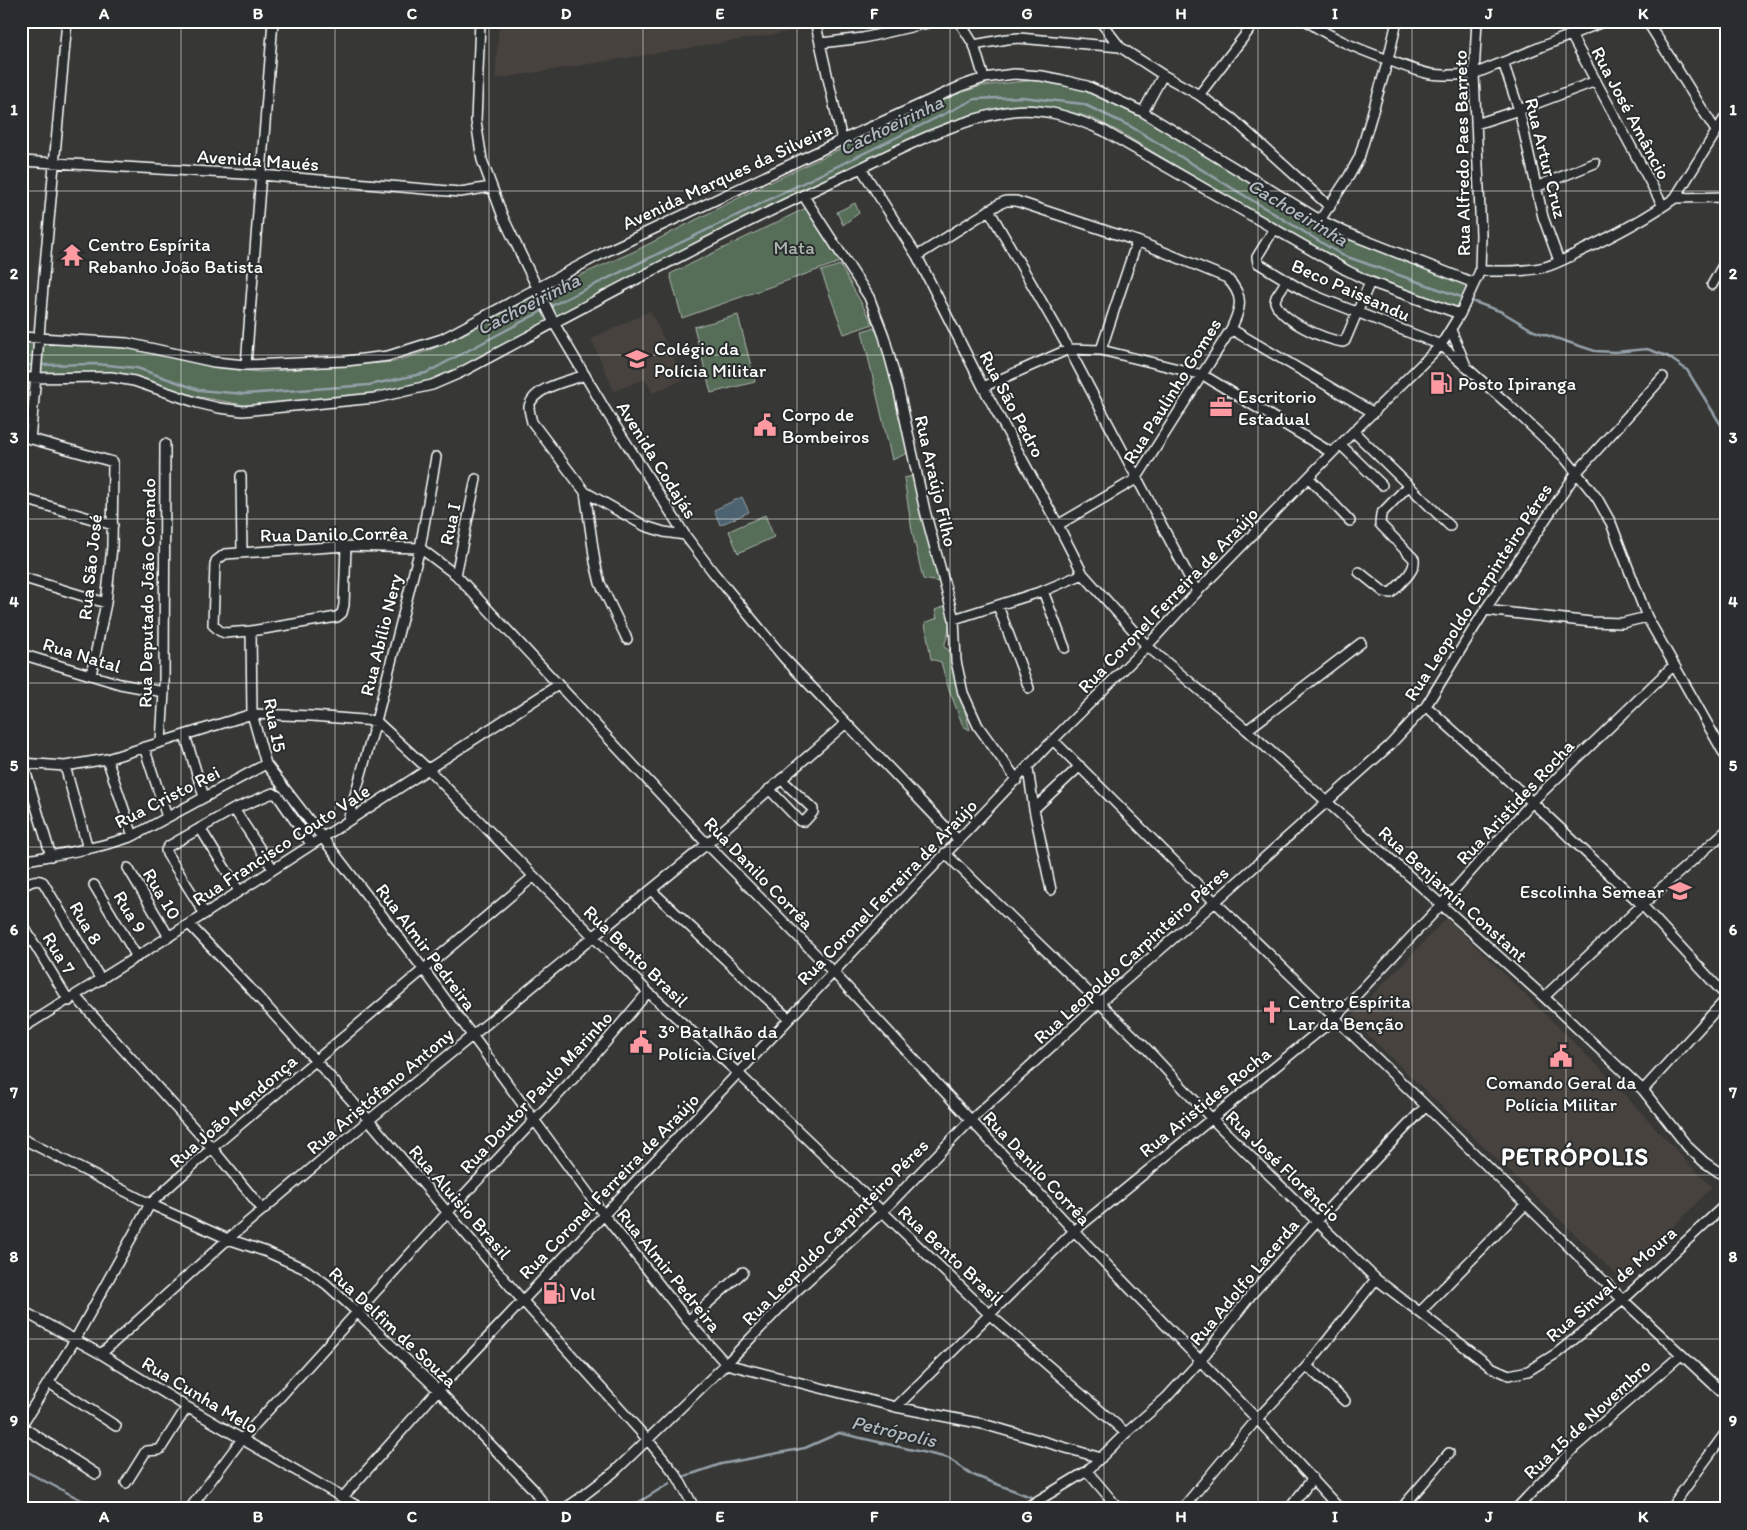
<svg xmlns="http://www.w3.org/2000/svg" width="1747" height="1530" font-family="Itim,sans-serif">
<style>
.built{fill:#46423d}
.green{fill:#576d59;stroke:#abb6ac}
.water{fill:#4e6271;stroke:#95a1aa}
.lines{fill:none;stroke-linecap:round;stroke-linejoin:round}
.stream{stroke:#95a1aa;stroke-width:2.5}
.minor-casing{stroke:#fff;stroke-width:12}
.minor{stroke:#2a2d2e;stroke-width:9}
.grid{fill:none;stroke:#fff;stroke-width:1;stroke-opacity:0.55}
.labels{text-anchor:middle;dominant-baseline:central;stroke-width:4;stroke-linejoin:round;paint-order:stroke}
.street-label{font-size:19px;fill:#fff;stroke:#2a2d2e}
.poi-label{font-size:19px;fill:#fff;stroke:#2a2d2e;text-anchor:start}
.park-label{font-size:19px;fill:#abb6ac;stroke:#2a2d2e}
.water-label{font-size:20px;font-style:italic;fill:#afb8bf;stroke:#2a2d2e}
.district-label{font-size:24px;font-weight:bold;letter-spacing:1px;fill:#fff;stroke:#2a2d2e}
.neatline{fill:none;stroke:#fff;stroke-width:2}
.grid-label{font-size:16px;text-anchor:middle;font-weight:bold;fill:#fff}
</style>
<rect width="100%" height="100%" fill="#373735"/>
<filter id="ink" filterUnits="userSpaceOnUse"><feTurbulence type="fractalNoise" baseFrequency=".02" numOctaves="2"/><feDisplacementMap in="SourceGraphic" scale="10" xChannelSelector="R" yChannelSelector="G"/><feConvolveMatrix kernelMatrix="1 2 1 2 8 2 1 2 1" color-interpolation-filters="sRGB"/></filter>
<g filter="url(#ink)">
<path class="built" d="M499,21H813L814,28L495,79Z
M650,311L684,379L653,393L645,379L614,391L591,339Z
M1447,918L1599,1067L1687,1162L1712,1187L1622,1280L1350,1018Z"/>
<path class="green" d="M1035,80L1052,81L1087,89L1126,106L1344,238L1469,286L1459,309L1334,262L1223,194L1118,131L1096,120L1079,114L1053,108L1027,106L964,119L705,246L580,304L433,383L366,395L290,403L244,405L194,396L145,379L122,374L21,372V340L100,342L158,352L211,367L260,372L394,362L427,351L455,339L533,296L635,251L746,194L949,97L981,86Z
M855,203L859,213L843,225L837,212Z
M806,208L840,262L682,318L670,274Z
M840,265L873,324L844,334L821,271Z
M738,315L755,382L711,393L694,327Z
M873,328L879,333L908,453L892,460L862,331Z
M913,476L939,582L923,579L912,531L904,478Z
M765,515L774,537L738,553L729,531Z
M945,606C955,619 948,633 944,647L950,651L970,730L963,726L947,684L941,662L931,659L925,623L937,618L935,610Z"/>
<path class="water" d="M742,497L749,512L720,525L714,510Z"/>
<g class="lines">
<path class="stream" d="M1469,300L1502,312L1534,331L1595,351L1615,352L1647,349L1667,356L1687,370L1726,433
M549,307L975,99L1022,97L1083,104L1130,126L1342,255L1464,298
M21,365H34
M39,365L97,364L137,368L199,390L244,394L369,385L426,373L544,310
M21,1469L99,1509
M683,1477L721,1464L805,1448L839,1433L948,1458L973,1475L1036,1499
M1042,1501L1064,1509
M633,1509L639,1502L670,1483"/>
<defs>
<path id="minor" d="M480,21L476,121L482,160L503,217L554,323L606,411L685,535L713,572L784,658L958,840
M815,21L842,140
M959,21L974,45L984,78
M1100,21L1120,47L1163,75L1199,95L1233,119L1330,207
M1307,21C1331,38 1356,48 1383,58C1399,64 1415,71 1431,74C1445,76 1460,75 1474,74L1605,21
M1647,21L1716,131
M1571,35L1663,206
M821,43L863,38L936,21
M974,45L1007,39L1019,38L1120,47
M1503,62L1519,110L1543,217L1559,261
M1199,95L1256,21
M1143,112L1163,75
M1476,124L1519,110L1596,81
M21,161L261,175L460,192L491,187
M861,168L917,256L983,387L1058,525L1083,574L1147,646L1247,730L1544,997L1643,1090L1688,1147L1704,1162L1726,1177
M1536,187L1595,163
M803,195L869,297L884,336L899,391L925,511L954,619L956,661L963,693L978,726L1017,780
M1675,198L1726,197
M989,210L1069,349L1197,592
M1320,220L1349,176L1359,158L1388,60L1397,21
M1274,229L1257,257L1258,263L1304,291L1323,299L1441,345L1510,406L1564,457L1597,498L1611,523L1647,617L1726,757
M917,256L999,204L1006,201H1016L1137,241L1227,278C1245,297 1241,307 1231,329L1136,479L1058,525
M1480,271C1501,271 1524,272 1545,267C1556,264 1567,258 1577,253C1611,237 1644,220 1675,198L1726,116
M1287,280L1276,297L1275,302C1282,321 1323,339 1343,342L1345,341L1370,282
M1712,285L1726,260
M1231,329L1374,413
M1451,330L1466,366
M21,337L127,343L214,362L246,365L346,361L388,356L442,339L605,252L842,140L961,86L984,78L1014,74L1042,76L1062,80L1087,86L1143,112L1320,220L1347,233L1474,283
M1101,350L1137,241
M246,365L273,21
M585,375C569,381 533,387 529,407C529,411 531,418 532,422L585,492L645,526L664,532L685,535
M21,378L111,377L134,381L198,403L219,408L243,411L375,398L432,385L460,373C586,306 712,237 842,177C895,152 948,122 1006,112C1041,106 1073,117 1104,131L1346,270L1370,282L1460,314
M983,387L1069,349L1101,350L1203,375L1332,453
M1354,432L1450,526
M21,436L113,462L112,547L106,603L91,675
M30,439C36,385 39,330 44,276C51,191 59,106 67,21
M1341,445L1382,485
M241,476L242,552
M1309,478L1350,521
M585,492L595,562L600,583L627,639
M21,498L113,525
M346,546L344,605L342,613L337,617L251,631L225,633L220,631L213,625L215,565L216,561L225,554L346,546L420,548L456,575L707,844L833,972L1074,1231L1257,1419L1340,1509
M1359,572L1384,592L1391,593C1399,584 1416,572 1414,559L1380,524L1381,514L1408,486
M456,575L476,479
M21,577L106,603
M1043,591L1065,648
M998,606L1029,688
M1485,610L1591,622L1622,623L1647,617
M954,619L1043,591L1083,574
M251,631L252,714L266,764L424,970L604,1215L688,1321L726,1364L896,1407L983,1424L1101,1458
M21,654L120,684L164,692
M1426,706L1532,802L1642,905L1726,996
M1247,730L1361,643
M185,735L204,797
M1053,740L1215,902L1426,1106L1623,1300L1726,1396
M161,742L164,692L165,444
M144,747L167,817
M107,759L133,836
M21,763L65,766L107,759L252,714L312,716L376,721L428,769L648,992L738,1073L990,1315L1126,1433
M23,763L51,856
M65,766L88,849
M1028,769L1034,809L1051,890
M769,789L800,821H805L813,812V809L781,779
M234,809L273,869
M1034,809L1080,766
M348,820L376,721L420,548L436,457
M200,828L239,891
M945,853L1145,1047L1211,1118L1376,1279L1491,1367L1509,1375L1528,1371L1557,1353L1623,1300L1726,1204
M21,861C59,854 97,849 133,836L266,764
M128,868L169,937
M94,885L137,957
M21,887C28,883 35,878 43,882L101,980
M651,890L789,1019
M205,914L167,854L166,850L169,846L234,809L273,793L278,796L311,844
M21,922L69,1001
M189,924L249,987L369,1120L522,1300L647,1439L677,1476L695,1509
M76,997L212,1148L263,1210
M1544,997L1642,905L1726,831
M21,1029L189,924L558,685
M1643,1090L1726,999
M21,1138L150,1204L228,1239L267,1252L305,1269L326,1284L357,1312L438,1390L533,1489L547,1509
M21,1310L101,1354L187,1407L362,1509
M1420,1312L1526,1204
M688,1321L743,1272
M101,1354L228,1239L369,1120L707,844L846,723
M1307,1366L1345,1401
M49,1383L116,1426
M896,1407L1074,1231L1335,1018L1442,904L1532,802L1674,665
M21,1426L75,1340L150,1204L212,1148L533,877
M21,1426L96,1474
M1087,1471L1119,1509
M126,1483L146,1451L159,1450L161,1448L187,1407
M343,1497L438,1390L494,1331L1053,740L1147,646L1197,592L1332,453L1441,345L1460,314L1480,271L1481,235L1474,74L1477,21
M191,1507L242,1439L447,1213L588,1063L648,992
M564,1509L576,1501L614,1472L726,1364L794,1293L882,1212L970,1121L1099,1003L1215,902L1389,746L1426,706L1485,610L1577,472L1663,377
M1024,1509L1087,1471L1126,1433L1166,1398L1200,1361L1251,1295L1316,1222L1426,1106
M1182,1509L1257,1419L1307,1366L1376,1279
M1289,1509L1313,1478
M1401,1509L1449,1453
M1516,1509L1575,1447L1681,1355
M1670,1509L1726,1432"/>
</defs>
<use href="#minor" class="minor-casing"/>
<use href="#minor" class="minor"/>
</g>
</g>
<path class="grid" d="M181,21V1509M335,21V1509M489,21V1509M643,21V1509M797,21V1509M950,21V1509M1104,21V1509M1258,21V1509M1412,21V1509M1566,21V1509M21,191H1726M21,355H1726M21,519H1726M21,683H1726M21,847H1726M21,1011H1726M21,1175H1726M21,1339H1726"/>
<defs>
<symbol id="temple-bare" viewBox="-9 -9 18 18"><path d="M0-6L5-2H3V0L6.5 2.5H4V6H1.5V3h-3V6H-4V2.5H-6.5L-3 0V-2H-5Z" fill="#ff9aa2" stroke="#2a2d2e" stroke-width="2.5" paint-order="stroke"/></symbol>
<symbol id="school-bare" viewBox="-9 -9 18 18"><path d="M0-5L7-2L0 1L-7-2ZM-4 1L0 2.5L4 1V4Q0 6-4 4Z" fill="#ff9aa2" stroke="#2a2d2e" stroke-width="2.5" paint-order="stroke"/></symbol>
<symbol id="fuel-bare" viewBox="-9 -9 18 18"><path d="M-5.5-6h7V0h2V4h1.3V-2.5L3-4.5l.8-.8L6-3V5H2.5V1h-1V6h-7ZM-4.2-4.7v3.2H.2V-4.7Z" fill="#ff9aa2" stroke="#2a2d2e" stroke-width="2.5" paint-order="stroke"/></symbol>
<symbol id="office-bare" viewBox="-9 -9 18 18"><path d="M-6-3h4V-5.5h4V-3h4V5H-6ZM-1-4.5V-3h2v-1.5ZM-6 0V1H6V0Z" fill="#ff9aa2" stroke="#2a2d2e" stroke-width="2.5" paint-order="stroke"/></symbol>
<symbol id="civic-bare" viewBox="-9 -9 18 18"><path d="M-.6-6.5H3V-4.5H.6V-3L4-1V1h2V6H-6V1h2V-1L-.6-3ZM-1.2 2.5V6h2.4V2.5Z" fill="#ff9aa2" stroke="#2a2d2e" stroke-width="2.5" paint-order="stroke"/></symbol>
<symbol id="church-bare" viewBox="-9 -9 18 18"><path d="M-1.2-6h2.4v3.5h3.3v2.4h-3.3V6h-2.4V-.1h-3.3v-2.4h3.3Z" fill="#ff9aa2" stroke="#2a2d2e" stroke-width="2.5" paint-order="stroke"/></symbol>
</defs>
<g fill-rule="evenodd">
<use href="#temple-bare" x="56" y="239" width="32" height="32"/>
<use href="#school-bare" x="621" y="343" width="32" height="32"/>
<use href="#fuel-bare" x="1425" y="367" width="32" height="32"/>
<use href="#office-bare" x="1205" y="391" width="32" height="32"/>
<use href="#civic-bare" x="749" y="409" width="32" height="32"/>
<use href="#school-bare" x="1664" y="875" width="32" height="32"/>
<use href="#church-bare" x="1256" y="996" width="32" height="32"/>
<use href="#civic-bare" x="625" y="1026" width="32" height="32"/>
<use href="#civic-bare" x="1545" y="1040" width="32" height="32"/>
<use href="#fuel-bare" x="538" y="1277" width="32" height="32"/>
</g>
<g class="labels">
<g class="street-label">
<text transform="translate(1631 113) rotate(62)">Rua José Amâncio</text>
<text transform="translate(1462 153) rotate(-91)">Rua Alfredo Paes Barreto</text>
<text transform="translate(1546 158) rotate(76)">Rua Artur Cruz</text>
<text transform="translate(258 160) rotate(4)">Avenida Maués</text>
<text transform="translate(727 176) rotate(-25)">Avenida Marques da Silveira</text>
<text transform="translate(1351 290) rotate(24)">Beco Paissandu</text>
<text transform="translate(1172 391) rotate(-58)">Rua Paulinho Gomes</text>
<text transform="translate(1012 404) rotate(62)">Rua São Pedro</text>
<text transform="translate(657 460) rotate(58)">Avenida Codajás</text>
<text transform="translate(936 481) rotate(77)">Rua Araújo Filho</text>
<text transform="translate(450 524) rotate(-78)">Rua I</text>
<text transform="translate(334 534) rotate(-1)">Rua Danilo Corrêa</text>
<text transform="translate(90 567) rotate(-84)">Rua São José</text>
<text transform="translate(1478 592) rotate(-57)">Rua Leopoldo Carpinteiro Péres</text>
<text transform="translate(147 593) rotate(-89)">Rua Deputado João Corando</text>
<text transform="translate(1168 600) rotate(-46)">Rua Coronel Ferreira de Araújo</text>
<text transform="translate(381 635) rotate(-76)">Rua Abílio Nery</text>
<text transform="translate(82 655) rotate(17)">Rua Natal</text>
<text transform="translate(275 725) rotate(79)">Rua 15</text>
<text transform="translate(167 797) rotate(-27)">Rua Cristo Rei</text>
<text transform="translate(1515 802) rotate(-47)">Rua Aristides Rocha</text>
<text transform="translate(281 845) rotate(-33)">Rua Francisco Couto Vale</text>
<text transform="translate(759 873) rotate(46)">Rua Danilo Corrêa</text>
<text transform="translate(887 892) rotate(-46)">Rua Coronel Ferreira de Araújo</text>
<text transform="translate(162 894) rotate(59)">Rua 10</text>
<text transform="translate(1453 894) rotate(42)">Rua Benjamín Constant</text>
<text transform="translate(130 912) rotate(59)">Rua 9</text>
<text transform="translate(86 923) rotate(60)">Rua 8</text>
<text transform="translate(426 947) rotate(53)">Rua Almir Pedreira</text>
<text transform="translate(59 953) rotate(59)">Rua 7</text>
<text transform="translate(1131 955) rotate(-42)">Rua Leopoldo Carpinteiro Péres</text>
<text transform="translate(636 956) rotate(44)">Rua Bento Brasil</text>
<text transform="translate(380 1091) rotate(-40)">Rua Aristófano Antony</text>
<text transform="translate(536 1092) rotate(-47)">Rua Doutor Paulo Marinho</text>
<text transform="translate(1205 1102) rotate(-39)">Rua Aristides Rocha</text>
<text transform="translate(233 1111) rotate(-41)">Rua João Mendonça</text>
<text transform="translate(1283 1166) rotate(44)">Rua José Florêncio</text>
<text transform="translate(1037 1168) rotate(47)">Rua Danilo Corrêa</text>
<text transform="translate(609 1186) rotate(-46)">Rua Coronel Ferreira de Araújo</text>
<text transform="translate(460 1202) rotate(49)">Rua Aluisio Brasil</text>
<text transform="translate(835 1232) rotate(-45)">Rua Leopoldo Carpinteiro Péres</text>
<text transform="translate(951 1255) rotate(43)">Rua Bento Brasil</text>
<text transform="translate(669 1270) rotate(51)">Rua Almir Pedreira</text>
<text transform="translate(1244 1282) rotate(-50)">Rua Adolfo Lacerda</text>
<text transform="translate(1611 1284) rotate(-41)">Rua Sinval de Moura</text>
<text transform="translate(393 1327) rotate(43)">Rua Delfim de Souza</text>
<text transform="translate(200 1395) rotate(31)">Rua Cunha Melo</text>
<text transform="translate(1587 1419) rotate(-43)">Rua 15 de Novembro</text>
</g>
<g class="poi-label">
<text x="88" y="244">Centro Espírita<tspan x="88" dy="22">Rebanho João Batista</tspan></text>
<text x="654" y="348">Colégio da<tspan x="654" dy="22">Polícia Militar</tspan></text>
<text x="1458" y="383">Posto Ipiranga</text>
<text x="1238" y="396">Escritorio<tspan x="1238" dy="22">Estadual</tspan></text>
<text x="782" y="414">Corpo de<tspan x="782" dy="22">Bombeiros</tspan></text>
<text x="1664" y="891" text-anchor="end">Escolinha Semear</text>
<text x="1288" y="1001">Centro Espírita<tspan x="1288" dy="22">Lar da Benção</tspan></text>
<text x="658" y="1031">3º Batalhão da<tspan x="658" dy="22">Polícia Cível</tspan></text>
<text x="1561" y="1082" text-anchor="middle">Comando Geral da<tspan x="1561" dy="22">Polícia Militar</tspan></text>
<text x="570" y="1293">Vol</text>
</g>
<g class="park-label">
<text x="794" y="247">Mata</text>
</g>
<g class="water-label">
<text transform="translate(891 125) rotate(-26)">Cachoeirinha</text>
<text transform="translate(1298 212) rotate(31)">Cachoeirinha</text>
<text transform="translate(528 304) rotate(-27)">Cachoeirinha</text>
<text transform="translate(894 1431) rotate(13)">Petrópolis</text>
</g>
<g class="district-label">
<text x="1575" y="1156">PETRÓPOLIS</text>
</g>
</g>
<rect width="1747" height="1530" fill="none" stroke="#2a2d2e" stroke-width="55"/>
<rect x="28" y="28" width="1692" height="1474" class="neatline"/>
<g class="grid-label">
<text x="104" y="19">A</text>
<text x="258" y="19">B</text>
<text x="412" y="19">C</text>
<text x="566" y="19">D</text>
<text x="720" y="19">E</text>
<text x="874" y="19">F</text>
<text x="1027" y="19">G</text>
<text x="1181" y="19">H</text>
<text x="1335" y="19">I</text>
<text x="1489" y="19">J</text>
<text x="1643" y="19">K</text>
<text x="14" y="115">1</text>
<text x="1733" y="115">1</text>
<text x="14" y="279">2</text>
<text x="1733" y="279">2</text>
<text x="14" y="443">3</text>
<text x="1733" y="443">3</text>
<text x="14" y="607">4</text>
<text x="1733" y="607">4</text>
<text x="14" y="771">5</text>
<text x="1733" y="771">5</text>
<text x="14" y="935">6</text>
<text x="1733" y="935">6</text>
<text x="14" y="1098">7</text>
<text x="1733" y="1098">7</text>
<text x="14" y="1262">8</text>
<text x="1733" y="1262">8</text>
<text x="14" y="1426">9</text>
<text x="1733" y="1426">9</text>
<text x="104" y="1522">A</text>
<text x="258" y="1522">B</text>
<text x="412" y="1522">C</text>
<text x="566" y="1522">D</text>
<text x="720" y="1522">E</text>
<text x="874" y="1522">F</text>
<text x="1027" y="1522">G</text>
<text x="1181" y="1522">H</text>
<text x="1335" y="1522">I</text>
<text x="1489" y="1522">J</text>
<text x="1643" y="1522">K</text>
</g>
</svg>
